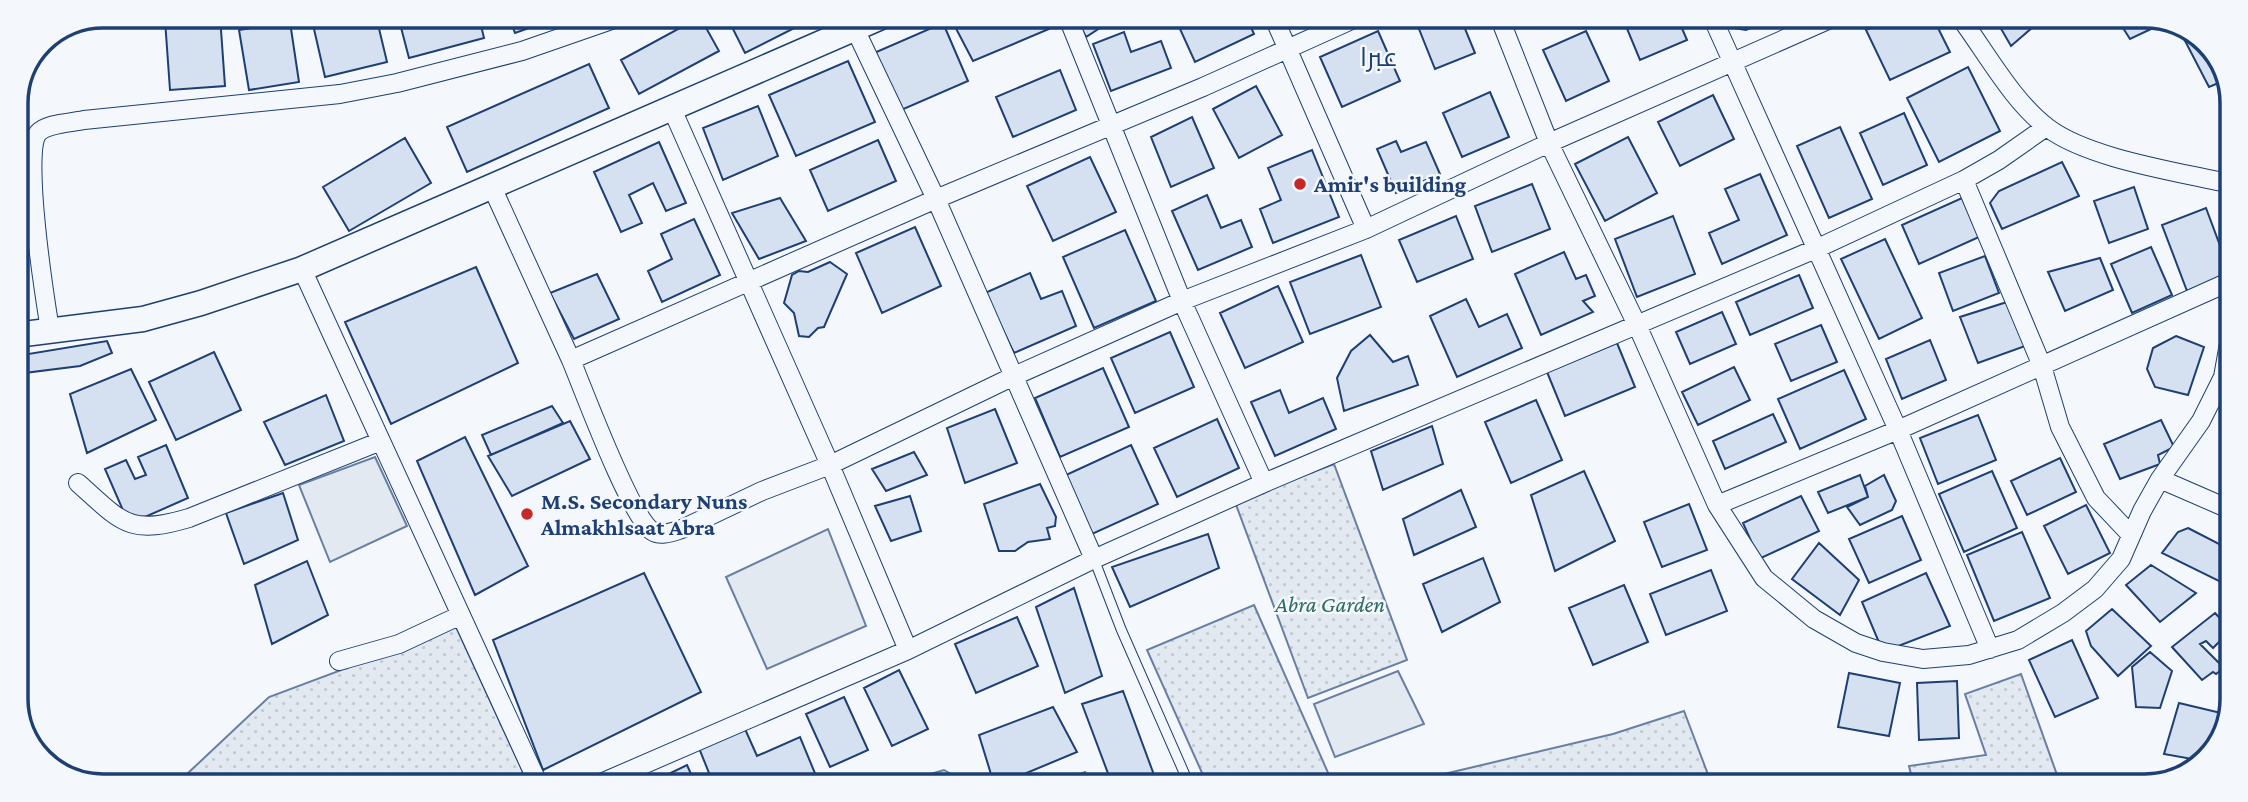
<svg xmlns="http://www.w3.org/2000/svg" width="2248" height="802" font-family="'Crimson Pro',Cairo,serif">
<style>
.grass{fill:url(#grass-dots);stroke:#687fa3;stroke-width:2}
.pitch{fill:#e3e9f0;stroke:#687fa3;stroke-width:2}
.building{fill:#d5e0f0;stroke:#1d3f73;stroke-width:2}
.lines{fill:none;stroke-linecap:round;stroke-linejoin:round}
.service-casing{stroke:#1d3f73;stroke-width:11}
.minor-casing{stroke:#1d3f73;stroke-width:20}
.secondary-casing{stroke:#1d3f73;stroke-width:27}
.service{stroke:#f4f7fb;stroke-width:9}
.minor{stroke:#f4f7fb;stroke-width:18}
.secondary{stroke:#f4f7fb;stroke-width:24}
.poi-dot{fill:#c62828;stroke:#f4f7fb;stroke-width:2.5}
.labels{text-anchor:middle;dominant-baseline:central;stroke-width:5;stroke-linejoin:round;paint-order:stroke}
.poi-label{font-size:23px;font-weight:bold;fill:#1d3f73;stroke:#f4f7fb;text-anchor:start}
.park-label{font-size:23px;font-style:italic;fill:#2c6c60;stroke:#f4f7fb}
.quarter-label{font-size:26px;fill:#1d3f73;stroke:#f4f7fb}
.rim{fill:none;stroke:#1d3f73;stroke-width:3.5}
</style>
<defs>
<pattern id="grass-dots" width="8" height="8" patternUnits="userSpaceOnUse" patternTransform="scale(1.75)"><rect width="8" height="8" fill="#e3e9f0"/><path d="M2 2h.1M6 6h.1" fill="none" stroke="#c2c9d1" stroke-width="1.8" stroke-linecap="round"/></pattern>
</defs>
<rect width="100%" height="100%" fill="#f4f7fb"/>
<path class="grass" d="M1334,464L1407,660L1308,698L1235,502Z
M1254,605L1333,784H1207L1147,650Z
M456,627L528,783L191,782L187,774L269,697Z
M2021,674L2061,786H1914L1909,766L1986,755L1965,694Z
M1684,711L1712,785H1418L1444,774L1613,734Z
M944,770L969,784H895Z
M1085,772L1091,784H1053Z"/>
<path class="pitch" d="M375,457L407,526L330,562L299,485Z
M828,529L866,626L767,669L726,577Z
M1398,671L1424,724L1335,757L1314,704Z"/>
<path class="building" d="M220,16L225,86L170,90L165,20Z
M311,16H376L387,62L325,77Z
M398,16L479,17L484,38L409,58Z
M509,17H560L515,33Z
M700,17L719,51L639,94L621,60Z
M727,17H816L745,53Z
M955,18H1045L1049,29L973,61L951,19Z
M1076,18H1115L1086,37Z
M1175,18H1247L1254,34L1195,62Z
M1415,19H1461L1475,53L1435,69Z
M1533,19H1556L1537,28Z
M1623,19H1678L1687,40L1640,60Z
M1729,19H1771L1746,30L1734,28Z
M1888,20H1934L1950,52L1890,80L1866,30Z
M1996,20H2041L2011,46Z
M2118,20H2170L2130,39Z
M290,22L299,82L249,90L239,30Z
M943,23L968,81L899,111L874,53Z
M1378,31L1400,81L1342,107L1320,57Z
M1586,31L1609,81L1566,101L1543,50Z
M1124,32L1131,52L1161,41L1171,68L1111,91L1093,44Z
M2189,32L2214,49L2226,80L2209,87L2182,35Z
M848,61L875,122L796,156L769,95Z
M589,64L609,108L467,172L447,127Z
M1968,67L2000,131L1939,162L1907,98Z
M1060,70L1076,110L1013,137L996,97Z
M1256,86L1282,135L1239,158L1213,109Z
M1490,92L1509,137L1462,157L1443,113Z
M1713,95L1734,139L1680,166L1658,122Z
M758,106L778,156L723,180L703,128Z
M1904,113L1927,165L1883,185L1860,133Z
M1192,117L1214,168L1171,187L1151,137Z
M1840,127L1872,199L1829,218L1797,146Z
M1628,137L1657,193L1605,221L1575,164Z
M405,138L431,183L349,231L323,187Z
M878,140L896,181L828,211L810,170Z
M1396,141L1401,152L1426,142L1440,174L1396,193L1377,149Z
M659,142L686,203L666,211L653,183L629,195L642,223L621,232L594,172Z
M1312,150L1339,217L1273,243L1260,209L1281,200L1268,168Z
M1090,157L1116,212L1053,241L1027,186Z
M2062,162L2079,196L2002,229L1990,203L1999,191Z
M1760,174L1787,235L1722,264L1709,233L1739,220L1725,189Z
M1532,184L1550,229L1492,252L1475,206Z
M2134,187L2148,229L2109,243L2094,201Z
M1207,195L1221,228L1241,220L1252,247L1198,270L1172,211Z
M780,198L806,241L759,259L732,213Z
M1962,198L1979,237L1919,264L1902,225Z
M2206,208L2231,275L2187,291L2162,225Z
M1456,216L1473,259L1417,282L1399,240Z
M1673,216L1695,274L1637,297L1615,239Z
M694,219L720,275L662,302L648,271L672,259L661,234Z
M915,227L941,286L882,313L856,253Z
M1125,230L1156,301L1094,328L1063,257Z
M1885,239L1922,318L1879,339L1841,259Z
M2151,247L2172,295L2132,313L2111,264Z
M1564,252L1576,279L1586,275L1595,296L1583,301L1593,312L1541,335L1515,274Z
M1361,255L1381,307L1310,334L1290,282Z
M1985,256L1999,293L1953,311L1939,273Z
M2100,258L2113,290L2065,311L2048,272Z
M830,262L847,274L824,327L818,328L809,337L799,336L794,313L784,303L792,275L799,271L808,272Z
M476,267L518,363L391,424L345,322Z
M1030,273L1041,299L1062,291L1076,326L1014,353L985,293Z
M597,274L619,319L574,339L550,293Z
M1799,275L1813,308L1750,335L1736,302Z
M1278,286L1303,342L1245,368L1220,313Z
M1466,299L1479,327L1507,314L1522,348L1457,377L1430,316Z
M2007,302L2028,345L1978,363L1960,317Z
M1722,312L1736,344L1690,364L1676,332Z
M1821,325L1837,362L1791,381L1775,344Z
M1170,332L1194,387L1135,413L1111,358Z
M1370,335L1393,362L1408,356L1418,385L1344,411L1337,378L1351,351Z
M2176,336L2204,347L2188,395L2155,387L2147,369L2153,348Z
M1930,340L1946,380L1902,399L1886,359Z
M107,341L112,353L80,366L16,374V356Z
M1617,343L1635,387L1565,416L1547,372Z
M214,352L241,410L176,440L149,382Z
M1734,367L1750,400L1698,425L1682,392Z
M1103,368L1129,427L1060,457L1035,398Z
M131,369L156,420L87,453L70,394Z
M1844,370L1866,419L1800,449L1778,399Z
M1280,390L1289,413L1323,398L1336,429L1275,456L1251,402Z
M326,395L344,441L285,465L264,422Z
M1536,400L1562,460L1511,483L1485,422Z
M552,406L563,423L491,455L482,435Z
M995,409L1017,463L965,483L947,428Z
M1773,414L1786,442L1725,469L1713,441Z
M1978,415L1996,460L1938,484L1920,438Z
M1217,419L1239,468L1177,497L1154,448Z
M2161,420L2174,447L2158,455L2160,464L2120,479L2104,444Z
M570,421L590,459L512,496L488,456Z
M1432,426L1443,464L1383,490L1371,451Z
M465,437L528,566L475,595L417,461Z
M166,445L188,498L129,524L105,469L126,460L135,479L146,475L138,457Z
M1131,445L1158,504L1092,534L1066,475Z
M914,452L927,475L886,491L872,469Z
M2060,458L2076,492L2027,515L2011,481Z
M1584,471L1615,541L1555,571L1531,495Z
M1992,471L2017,528L1964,552L1939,494Z
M1860,475L1868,497L1828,513L1818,492Z
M1884,475L1896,501L1892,510L1860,525L1847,507L1868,497L1865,486Z
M1040,484L1056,517L1055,526L1047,528L1050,539L1028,542L1015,551H999L984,504Z
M1461,490L1476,527L1414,555L1403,519Z
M283,493L298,540L244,564L226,513Z
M910,496L921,531L891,541L875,506Z
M1801,496L1819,531L1759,559L1743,523Z
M1689,504L1707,550L1662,567L1644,522Z
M2086,505L2110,553L2068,574L2044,526Z
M1902,516L1921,560L1869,583L1849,539Z
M2188,528L2229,549V586L2162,553L2178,532Z
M2022,532L2050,598L1994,621L1967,555Z
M1208,534L1219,568L1130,607L1112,567Z
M1819,543L1859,580L1840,615L1792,579Z
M1483,558L1500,602L1442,632L1423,584Z
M307,561L328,615L272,644L255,585Z
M2151,565L2196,593L2160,622L2126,585Z
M1711,570L1727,611L1666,635L1650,594Z
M644,573L701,692L543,770L493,640Z
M1926,573L1950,626L1883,652L1862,602Z
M1624,585L1648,642L1593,665L1569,608Z
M1074,588L1102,676L1065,693L1036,607Z
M2112,609L2151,646L2118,676L2091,646L2086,631Z
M2215,613L2228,627V633L2213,648L2206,641L2200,644L2224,668L2216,674L2213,672L2202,680L2172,647Z
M1017,617L1038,666L976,693L955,644Z
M2072,640L2098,698L2055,717L2029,660Z
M2150,652L2172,671L2160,708L2136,707L2132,667Z
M899,670L928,729L892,746L864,688Z
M1849,673L1900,683L1889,736L1838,727Z
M1957,681L1959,738L1919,740L1917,683Z
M1123,691L1157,783L1112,784L1082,704Z
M844,697L868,750L830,767L806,714Z
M2179,703L2221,713L2213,747L2203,761L2164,754Z
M1053,707L1077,752L1000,784H994L979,735Z
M745,729L757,756L800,737L819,783H713L699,748Z
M687,765L695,783H650Z"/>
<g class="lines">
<defs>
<path id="service" d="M1094,559L1121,629L1189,784"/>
<path id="minor" d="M1068,18L1182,301L1264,483
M1274,18L1366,229
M1500,19L1549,143L1637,325L1717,505L1764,578L1814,619L1856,643L1883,652L1923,659L1969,655L2018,640L2063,613L2095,589L2121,559L2142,511L2160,479L2201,421L2223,377L2230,338
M1713,19L1898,430L1990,649
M1962,20C1987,54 2014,103 2048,128C2089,159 2180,172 2231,184
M855,29L936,199L1094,559
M672,109L830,465L908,650
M1964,180L2042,366L2060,427L2096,498L2131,535
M492,187L571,360L936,199L1203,87L1356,18
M302,269L538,783
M50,330C45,299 22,153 38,133C47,123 71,123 84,120L340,94L397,83L522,51L620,17
M571,360C584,391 630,516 652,531C661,537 672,532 682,529L762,491L830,465L1012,377L1182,301L1366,229L1549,143L1830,19
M2160,479L2229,509
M78,483C122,522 128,536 189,518L381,441
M1717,505L1898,430L2231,281
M339,661L399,644L461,615
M601,783L908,650L1094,559L1264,483L1818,248L1964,180L1999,160L2046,127"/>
<path id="secondary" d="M16,335L143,319L201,303L302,269L881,17"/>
</defs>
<use href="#service" class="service-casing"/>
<use href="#minor" class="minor-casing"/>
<use href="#secondary" class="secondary-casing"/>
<use href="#service" class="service"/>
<use href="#minor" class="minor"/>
<use href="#secondary" class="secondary"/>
</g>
<g class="poi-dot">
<circle cx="1300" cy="184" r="7"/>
<circle cx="527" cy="514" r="7"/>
</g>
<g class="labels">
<g class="poi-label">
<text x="1314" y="184">Amir's building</text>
<text x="541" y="501">M.S. Secondary Nuns<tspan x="541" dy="26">Almakhlsaat Abra</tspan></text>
</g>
<g class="park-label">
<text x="1330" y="604">Abra Garden</text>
</g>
<g class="quarter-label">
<text x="1379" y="57">عبرا</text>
</g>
</g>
<path d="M0 0H2248V802H0ZM103 28H2145A75 75 0 0 1 2220 103V699A75 75 0 0 1 2145 774H103A75 75 0 0 1 28 699V103A75 75 0 0 1 103 28Z" fill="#f4f7fb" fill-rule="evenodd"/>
<path class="rim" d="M103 28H2145A75 75 0 0 1 2220 103V699A75 75 0 0 1 2145 774H103A75 75 0 0 1 28 699V103A75 75 0 0 1 103 28Z"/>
</svg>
